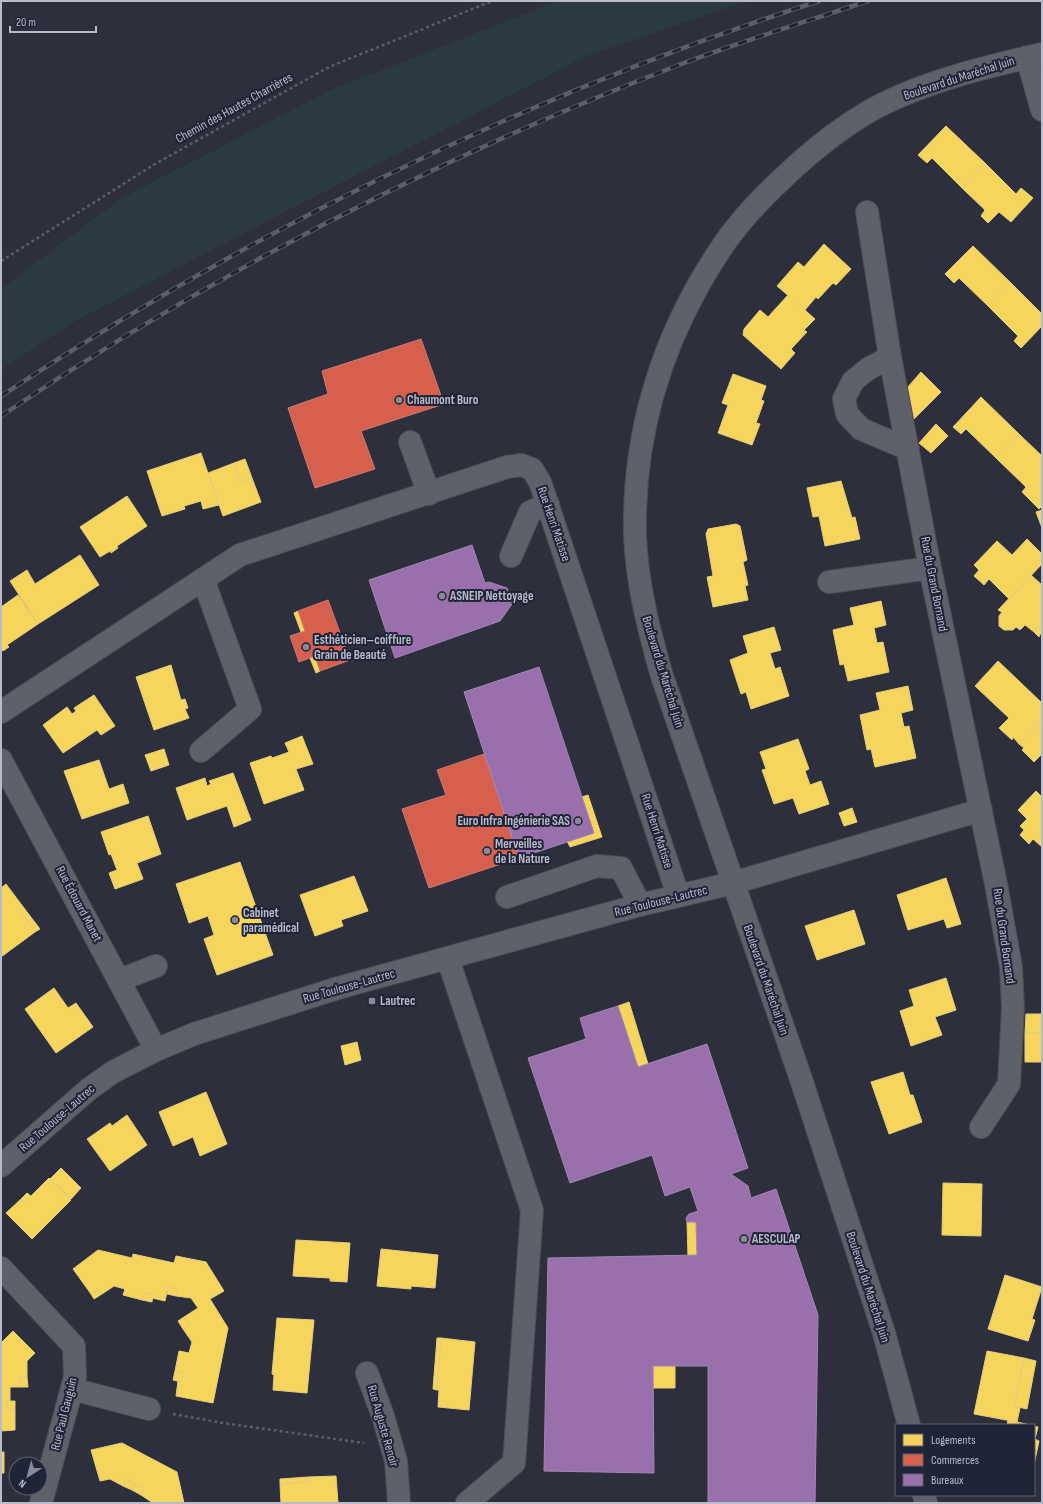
<svg xmlns="http://www.w3.org/2000/svg" width="1043" height="1504" font-family="'Sofia Sans Condensed',sans-serif">
<style>
.green{fill:#2a3942}
.homes{fill:#f6d55c;stroke:#e4cd7d}
.shops{fill:#d6604d;stroke:#cd7b73}
.offices{fill:#9970ab;stroke:#a386b5}
.lines{fill:none;stroke-linecap:round;stroke-linejoin:round}
.minor-casing{stroke:#4b4d56;stroke-width:24}
.path{stroke:#5b5e66;stroke-width:2.5;stroke-dasharray:3 3;stroke-linecap:butt}
.minor{stroke:#5e606a;stroke-width:22}
.rail-casing{stroke:#5c5e68;stroke-width:4.5}
.rail{stroke:#202437;stroke-width:3;stroke-dasharray:9;stroke-linecap:butt}
.poi-dot{fill:#888a99;stroke:#202437;stroke-width:1.5}
.labels{text-anchor:middle;dominant-baseline:central;stroke-width:4;stroke-linejoin:round;paint-order:stroke}
.street-label{font-size:13px;fill:#b9bbcb;stroke:#202437}
.poi-label{font-size:13px;font-weight:bold;fill:#b9bbcb;stroke:#202437;text-anchor:start}
</style>
<rect width="100%" height="100%" fill="#2d303c"/>
<path class="green" d="M558,1H748L586,56L75,321L1,370V289L122,198L331,90Z"/>
<path class="homes" d="M946,126L985,163L962,188L932,158L927,163L918,155Z
M985,163L1016,194L1021,188L1033,198L1011,222L999,212L988,223L981,216L985,210L962,188Z
M824,244L851,269L836,285L833,283L818,299L816,297L805,310L777,286L798,262L804,267Z
M973,246L1011,283L988,306L959,278L954,283L945,274Z
M1011,283L1042,314V326L1021,348L1014,341L1018,336L988,306Z
M788,295L815,319L804,330L807,332L791,349L795,353L781,369L743,335L744,329L760,310L768,317Z
M921,372L941,392L913,420L907,388Z
M733,374L766,386L761,400L764,401L756,423L760,424L752,445L718,433L728,405L722,403Z
M981,397L1019,434L996,458L966,429L961,434L953,427Z
M936,424L948,436L931,453L919,443Z
M1019,434L1042,456V506L1039,509L1022,492L1026,487L996,458Z
M201,453L219,505L203,509L201,501L184,506L185,509L162,516L147,471Z
M245,459L252,478L240,482L234,463Z
M234,463L240,482L252,478L261,502L223,516L208,473Z
M841,481L852,518L855,517L860,539L825,546L819,516L813,517L807,488Z
M127,496L147,526L117,546L118,548L111,553L110,551L100,557L80,527Z
M1042,510V528L1036,512Z
M736,524L740,526L747,560L743,562L748,585L745,586L748,600L713,607L707,577L713,576L706,534L708,529Z
M1027,539L1042,554V564L1009,599L989,579L984,585L974,576L979,570L974,565L997,541L1012,555Z
M80,555L99,585L38,624L10,581L27,570L35,584Z
M1031,575L1042,585V630L1038,627L1034,632L1025,625L1020,630L1016,627L1013,630H1004L999,626V616L1002,612L998,610Z
M18,595L38,624L7,645L9,647L3,651L1,649V607Z
M881,601L886,625L874,628L877,643L883,642L889,672L848,681L844,664L840,665L833,630L854,625L850,608Z
M298,611L305,631L301,632L294,613Z
M774,627L781,650L770,653L775,669L780,667L789,696L751,709L746,692L741,694L730,660L748,653L743,636Z
M1038,627L1042,630L1039,637L1034,632Z
M315,656L320,671L316,673L310,658Z
M998,661L1042,703V720L1019,744L1013,737L1012,740L999,728L1009,718L975,686Z
M171,665L181,700L185,699L188,708L185,709L189,718L154,730L136,677Z
M908,686L913,710L901,713L904,727L909,726L916,758L875,767L871,749L867,750L860,715L880,710L876,693Z
M94,695L115,726L101,735L97,730L63,753L43,725L67,707L72,714L76,711L74,708Z
M1042,720V754L1034,762L1022,750L1024,748L1019,744Z
M302,736L313,764L296,769L304,790L264,804L250,763L271,756L272,758L289,752L285,743Z
M798,739L809,769L805,771L810,785L821,781L829,804L799,814L793,798L774,804L762,770L766,769L760,752Z
M164,749L169,765L151,771L145,755Z
M99,760L109,789L123,784L129,803L82,819L64,771Z
M233,773L251,820L234,827L227,806L187,820L176,788L205,778L207,786L211,784L209,781Z
M1036,791L1042,797V847L1033,839L1029,844L1020,835L1024,830L1020,826L1027,819L1018,810Z
M588,795L602,837L570,847L567,841L594,833L582,797Z
M852,808L857,822L844,826L839,813Z
M148,816L161,854L137,863L143,879L115,889L109,873L117,870L111,854L109,855L101,832Z
M240,862L273,955L217,975L204,939L214,935L208,916L189,923L176,884Z
M354,876L368,911L341,920L343,926L315,936L300,895Z
M946,878L961,924L947,928L944,919L908,930L897,895Z
M6,884L24,908L20,911L35,932L1,957V888Z
M24,908L40,929L35,932L20,911Z
M854,910L865,944L817,960L805,926Z
M946,978L956,1010L935,1017L942,1035L911,1046L900,1011L914,1006L909,990Z
M54,988L68,1008L76,1003L93,1027L56,1053L25,1009Z
M629,1002L648,1064L638,1067L618,1006Z
M1026,1014H1042V1033H1025Z
M1025,1033H1042V1062H1025Z
M357,1042L361,1060L345,1065L341,1046Z
M903,1072L910,1095H913L922,1122L889,1134L871,1082Z
M206,1092L227,1144L200,1156L193,1137L173,1146L159,1112Z
M127,1115L147,1145L110,1171L87,1139L110,1123L112,1126Z
M61,1168L81,1188L71,1199L50,1179Z
M49,1178L71,1200L32,1239L6,1213L21,1199L24,1203Z
M943,1183L982,1184L981,1236L942,1235Z
M27,1193L31,1196L24,1203L21,1199Z
M687,1222H696L697,1255L688,1256Z
M296,1240L350,1243L347,1282L330,1281V1278L293,1276Z
M381,1249L438,1255L435,1288L411,1286V1289L377,1286Z
M98,1250L132,1258L133,1254L174,1263L176,1256L206,1262L224,1291L210,1299L228,1328L213,1403L176,1396L178,1381L181,1382L183,1373L175,1371L179,1351L189,1353L192,1342L183,1329L190,1325L184,1317L198,1308L191,1298L176,1296L178,1289L168,1287L165,1301L152,1298L153,1295L144,1293L142,1300L123,1295L125,1289L114,1286L102,1294L98,1289L91,1294L73,1269Z
M1005,1275L1042,1287L1032,1319L1035,1320L1028,1341L988,1329Z
M168,1287L178,1289L176,1296L167,1294Z
M98,1289L102,1294L94,1299L91,1294Z
M144,1293L153,1295L152,1302L142,1300Z
M184,1317L190,1325L183,1329L178,1321Z
M277,1318L314,1320L307,1393L273,1390L274,1375L272,1374Z
M13,1331L35,1353L27,1361V1377H20L21,1387H10V1401H7V1410H15V1430L1,1431V1343Z
M437,1338H441L437,1390L433,1389Z
M441,1338L475,1342L469,1410L438,1407L439,1390H437Z
M987,1351L1024,1358L1014,1406L1020,1408L1017,1422L974,1414Z
M1024,1358L1036,1361L1027,1409L1014,1406Z
M653,1366H675V1388H653Z
M175,1371L183,1373L181,1382L173,1380Z
M20,1377H27L28,1387H21Z
M7,1401H15V1410H7Z
M1008,1420L1017,1422L1030,1425H1007Z
M1034,1426L1038,1427L1035,1439L1039,1441L1034,1465Z
M122,1443L177,1472L184,1503H153L141,1495L143,1488L126,1479L123,1486L110,1479L100,1481L91,1450Z
M1,1452H4V1473H1Z
M336,1476L338,1503H281L280,1484L308,1482V1477Z
M308,1477V1482L280,1484V1479Z
M126,1479L135,1484L132,1490L123,1486Z
M135,1484L143,1488L141,1495L132,1490Z"/>
<path class="shops" d="M421,339L444,404L361,431L375,469L315,488L288,408L328,394L322,371Z
M328,600L350,660L320,671L315,656L299,662L290,636L305,631L298,611Z
M484,754L519,858L429,888L402,809L446,795L437,770Z"/>
<path class="offices" d="M472,545L485,583L489,582L507,588L512,604L500,621L395,658L369,580Z
M539,667L594,833L519,858L464,692Z
M618,1006L638,1067L707,1044L748,1168L731,1174L748,1186L751,1198L776,1189L818,1315L815,1503H708V1366H653L654,1473L544,1471L548,1258L697,1255L696,1222H687L686,1218L689,1214L698,1211L690,1187L665,1196L652,1155L570,1183L528,1058L586,1039L580,1018Z"/>
<g class="lines">
<defs>
<path id="minor" d="M1027,57L1042,110
M867,212L890,357L930,568L996,884L1011,967L1013,1008L1009,1084L981,1127
M890,357L868,369L853,381L844,399L847,414L861,429L908,449
M410,442L429,494
M511,556L530,512L548,504
M829,582L930,568
M1,712L240,555L507,467L521,465L532,469L540,482L678,895
M201,751L250,709L203,579
M1,760L156,1050
M507,897L597,866L621,868L640,905
M448,959L532,1210L514,1463L467,1503
M120,980L156,966
M1,1166L89,1089L113,1072L156,1050L194,1034L338,988L640,905L733,883L981,810
M1,1268L74,1346L75,1377L41,1503
M367,1373L383,1416L396,1461L399,1503
M72,1389L149,1409
M909,1425L884,1333L801,1079L662,676C649,631 637,584 635,536C633,446 655,362 699,284C710,265 722,245 736,228C750,210 766,194 782,179C810,152 841,127 875,108C926,81 986,67 1042,54
M924,1495L926,1503"/>
</defs>
<use href="#minor" class="minor-casing"/>
<path class="path" d="M1,261L155,164L329,67L492,1
M173,1414L223,1423L364,1443"/>
<use href="#minor" class="minor"/>
<defs>
<path id="rail" d="M1,396C254,229 530,94 819,1
M1,416C210,275 435,159 671,68C736,43 802,23 868,1"/>
</defs>
<use href="#rail" class="rail-casing"/>
<use href="#rail" class="rail"/>
</g>
<g class="poi-dot">
<circle cx="399" cy="400" r="4"/>
<circle cx="442" cy="596" r="4"/>
<circle cx="306" cy="647" r="4"/>
<circle cx="578" cy="821" r="4"/>
<circle cx="487" cy="851" r="4"/>
<circle cx="235" cy="920" r="4"/>
<rect x="368" y="997" width="8" height="8" rx="2"/>
<circle cx="744" cy="1239" r="4"/>
</g>
<g class="labels">
<g class="street-label">
<text transform="translate(959 78) rotate(-18)">Boulevard du Maréchal Juin</text>
<text transform="translate(234 108) rotate(-29)">Chemin des Hautes Charrières</text>
<text transform="translate(554 524) rotate(71)">Rue Henri Matisse</text>
<text transform="translate(934 584) rotate(79)">Rue du Grand Bornand</text>
<text transform="translate(663 672) rotate(73)">Boulevard du Maréchal Juin</text>
<text transform="translate(657 831) rotate(72)">Rue Henri Matisse</text>
<text transform="translate(661 901) rotate(-14)">Rue Toulouse-Lautrec</text>
<text transform="translate(79 904) rotate(62)">Rue Édouard Manet</text>
<text transform="translate(1004 936) rotate(82)">Rue du Grand Bornand</text>
<text transform="translate(766 980) rotate(71)">Boulevard du Maréchal Juin</text>
<text transform="translate(349 986) rotate(-16)">Rue Toulouse-Lautrec</text>
<text transform="translate(57 1118) rotate(-41)">Rue Toulouse-Lautrec</text>
<text transform="translate(868 1287) rotate(72)">Boulevard du Maréchal Juin</text>
<text transform="translate(64 1414) rotate(-76)">Rue Paul Gauguin</text>
<text transform="translate(383 1426) rotate(74)">Rue Auguste Renoir</text>
</g>
<g class="poi-label">
<text x="407" y="400">Chaumont Buro</text>
<text x="450" y="596">ASNEIP Nettoyage</text>
<text x="314" y="640">Esthéticien–coiffure<tspan x="314" dy="15">Grain de Beauté</tspan></text>
<text x="570" y="821" text-anchor="end">Euro Infra Ingénierie SAS</text>
<text x="495" y="844">Merveilles<tspan x="495" dy="15">de la Nature</tspan></text>
<text x="243" y="913">Cabinet<tspan x="243" dy="15">paramédical</tspan></text>
<text x="380" y="1001">Lautrec</text>
<text x="752" y="1239">AESCULAP</text>
</g>
</g>
<rect width="1043" height="1504" fill="none" stroke="#b9bbcb" stroke-width="4"/>
<rect x="895" y="1424" width="140" height="72" fill="#202437" stroke="#5d6072"/>
<rect x="903" y="1434" width="20" height="12" fill="#f6d55c" stroke="#5d6072"/>
<text x="931" y="1444" font-size="12" fill="#b9bbcb">Logements</text>
<rect x="903" y="1454" width="20" height="12" fill="#d6604d" stroke="#5d6072"/>
<text x="931" y="1464" font-size="12" fill="#b9bbcb">Commerces</text>
<rect x="903" y="1474" width="20" height="12" fill="#9970ab" stroke="#5d6072"/>
<text x="931" y="1484" font-size="12" fill="#b9bbcb">Bureaux</text>
<g transform="translate(28 1476) rotate(216)"><circle r="19" fill="#202437" stroke="#5d6072"/>
<path d="M0-3L7 15L0 10L-7 15Z" fill="#888a99"/>
<text y="-6" font-size="11" font-weight="bold" text-anchor="middle" fill="#b9bbcb">N</text>
</g>
<path d="M10 26v6h86v-6" fill="none" stroke="#b9bbcb" stroke-width="2"/>
<text x="16" y="26" font-size="12" fill="#b9bbcb" stroke="#202437" stroke-width="3" paint-order="stroke">20 m</text>
</svg>
